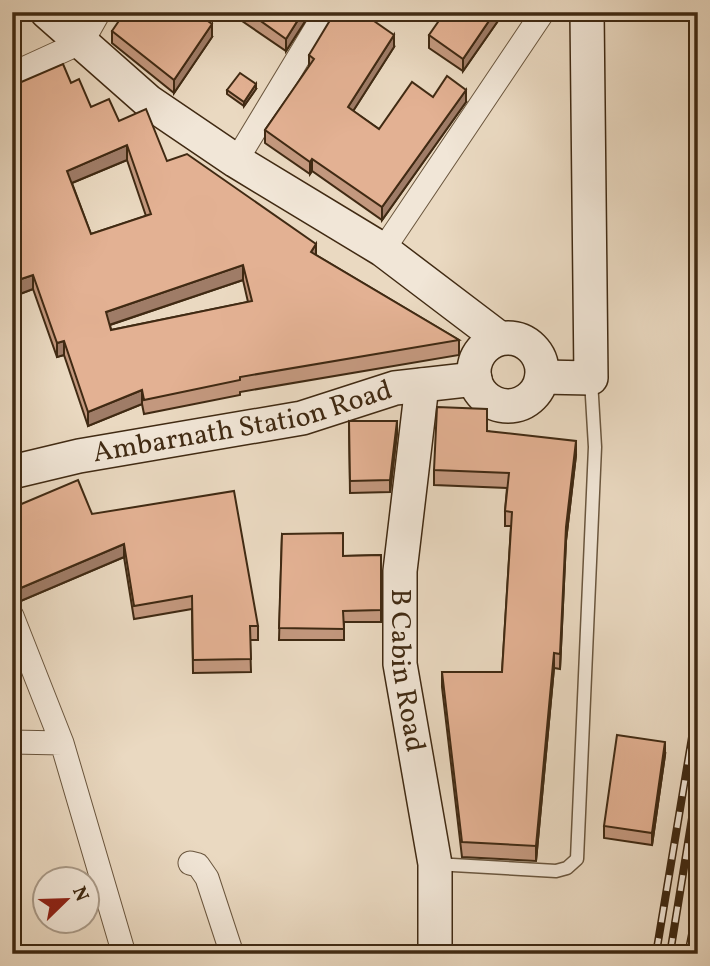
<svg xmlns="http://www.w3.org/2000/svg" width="710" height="966" font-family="Vollkorn,serif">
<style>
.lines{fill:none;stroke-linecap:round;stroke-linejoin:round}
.lane-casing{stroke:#6a563e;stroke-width:15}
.street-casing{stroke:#6a563e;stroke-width:25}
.secondary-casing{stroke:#402a13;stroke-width:36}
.lane{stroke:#f1e6d7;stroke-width:12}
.street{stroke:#f1e6d7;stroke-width:23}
.secondary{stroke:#f1e6d7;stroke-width:33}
.rail-casing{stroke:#402a13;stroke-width:8}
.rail{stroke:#f1e6d7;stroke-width:5;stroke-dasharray:16;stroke-linecap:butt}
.wall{fill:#c3987e;stroke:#402a13;stroke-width:2;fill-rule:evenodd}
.shaded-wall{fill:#9f7c67;stroke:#402a13;stroke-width:2}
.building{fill:#e3b193;stroke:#402a13;stroke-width:2;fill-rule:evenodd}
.labels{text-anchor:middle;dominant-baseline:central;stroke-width:5;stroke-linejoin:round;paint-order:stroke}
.street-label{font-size:28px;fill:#402a13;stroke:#f1e6d7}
</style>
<rect width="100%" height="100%" fill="#ead9c1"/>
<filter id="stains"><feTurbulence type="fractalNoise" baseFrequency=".00286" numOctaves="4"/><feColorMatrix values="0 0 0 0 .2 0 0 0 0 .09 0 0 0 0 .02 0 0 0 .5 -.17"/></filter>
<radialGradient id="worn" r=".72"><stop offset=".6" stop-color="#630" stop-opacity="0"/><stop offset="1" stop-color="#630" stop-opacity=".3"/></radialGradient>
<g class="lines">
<defs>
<path id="lane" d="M435,864L556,871L567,868L577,859L595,447L591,380"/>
<path id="street" d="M12,74L82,42L99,12
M236,161L326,12
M383,250L543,12
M12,616L62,743L124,954
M12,742L62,743
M190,863L198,865L207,878L232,954"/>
<g id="secondary">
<path d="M47,12L149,102L236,161L383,250L499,338"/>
<circle cx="508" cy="372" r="34"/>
<path d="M542,377L591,378L587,12"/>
<path id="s1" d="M422,385L400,571V664L435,864V954"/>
<path id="s2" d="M12,472L79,456L302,418L395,388L475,379"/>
</g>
</defs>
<use href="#lane" class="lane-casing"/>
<use href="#street" class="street-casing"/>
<use href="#secondary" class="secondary-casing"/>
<use href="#lane" class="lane"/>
<use href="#street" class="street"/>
<use href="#secondary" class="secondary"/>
<defs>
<path id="rail" d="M656,954L698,701
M670,954L698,781
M688,954L698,904"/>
</defs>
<use href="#rail" class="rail-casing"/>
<use href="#rail" class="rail"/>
</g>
<path class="wall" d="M242,12H311L286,51L242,21Z
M500,12V18L463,71L429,48V35Z
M112,31L212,37L174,93L112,43Z
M394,47L353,111L379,129L433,97L466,102L382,220L312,171L310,174L265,143V130L309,67V55Z
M71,83L91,107L119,121L167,161L316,255L459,340V355L240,392V395L144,414L142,404L88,426L64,355L57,357L33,289L12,297ZM127,160L146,216L91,234L72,183ZM243,280L248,302L111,330L110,325Z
M256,89L244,106L227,94V90Z
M349,421L397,433L390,492L350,493Z
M487,431L576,455L566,541L560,669L554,668L536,861L462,857L442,687V672H502L511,526H505V511L507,488L434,485V470Z
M12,508L92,514L258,626V640H250L251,672L193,673L192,609L134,619L124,557L16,603H12Z
M282,534L343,556L381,555V622H344V640H279Z
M665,755L652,845L604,838V826Z"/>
<path class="shaded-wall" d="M303,12H311L286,51V39Z
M495,12H500V18L463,71V59Z
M212,24V37L174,93V80Z
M394,35V47L348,119V107Z
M256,84V89L244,106V102Z
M466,90V102L382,220V207Z
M127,145V160L67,185V171Z
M312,159V171L310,174V162Z
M316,244V258L311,252Z
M243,265V280L106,326V312Z
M33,275V289L12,297V282Z
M64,341V355L57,357V343Z
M142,390V404L88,426V412Z
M14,401V416H12V402Z
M397,421V433L390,492V480Z
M576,441V455L566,541L560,669L566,527Z
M124,544V557L16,603V590Z
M554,653V668L536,861V846Z
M665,742V755L652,845V833Z"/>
<path class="building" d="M125,12H195L212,24L174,80L112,31Z
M248,12H303L286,39Z
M335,12H361L394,35L348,107L379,129L412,82L433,97L447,76L466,90L382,207L312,159L310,162L265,130L314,59L309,55Z
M445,12H495L463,59L429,35Z
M63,64L71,83L79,79L91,107L109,99L119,121L146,109L167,161L187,154L316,244L311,252L459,340L240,377V380L144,400L142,390L88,412L64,341L57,343L33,275L12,282V86ZM127,145L151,214L91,234L67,171ZM243,265L252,301L111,330L106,312Z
M240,73L256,84L244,102L227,90Z
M437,407L487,409V431L576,441L566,527L560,654L554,653L536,846L462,842L442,672H502L512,512L505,511L509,473L434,470Z
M349,421H397L390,480L350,481Z
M78,480L92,514L234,491L258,626H250L251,659L193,660L192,596L134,606L124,544L16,590H12V508Z
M343,533V556L381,555V610L343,611L344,629L279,628L282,534Z
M617,735L665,742L652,833L604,826Z"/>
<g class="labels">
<g class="street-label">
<text stroke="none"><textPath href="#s2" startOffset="236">Ambarnath Station Road</textPath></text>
<text stroke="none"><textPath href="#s1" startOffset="287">B Cabin Road</textPath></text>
</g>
</g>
<rect width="710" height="966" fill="none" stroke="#ead9c1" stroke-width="42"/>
<rect x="14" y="14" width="682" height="938" fill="none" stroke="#402a13" stroke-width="3.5"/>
<rect x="21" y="21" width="668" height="924" fill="none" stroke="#402a13" stroke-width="2"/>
<g transform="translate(66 900) rotate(67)"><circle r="33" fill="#f1e6d7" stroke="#aa9b89" stroke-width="2"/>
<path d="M0-5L12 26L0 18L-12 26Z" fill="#8f2418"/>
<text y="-10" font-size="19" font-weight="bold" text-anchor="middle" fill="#402a13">N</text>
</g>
<rect width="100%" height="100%" filter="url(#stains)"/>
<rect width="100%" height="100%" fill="url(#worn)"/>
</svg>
